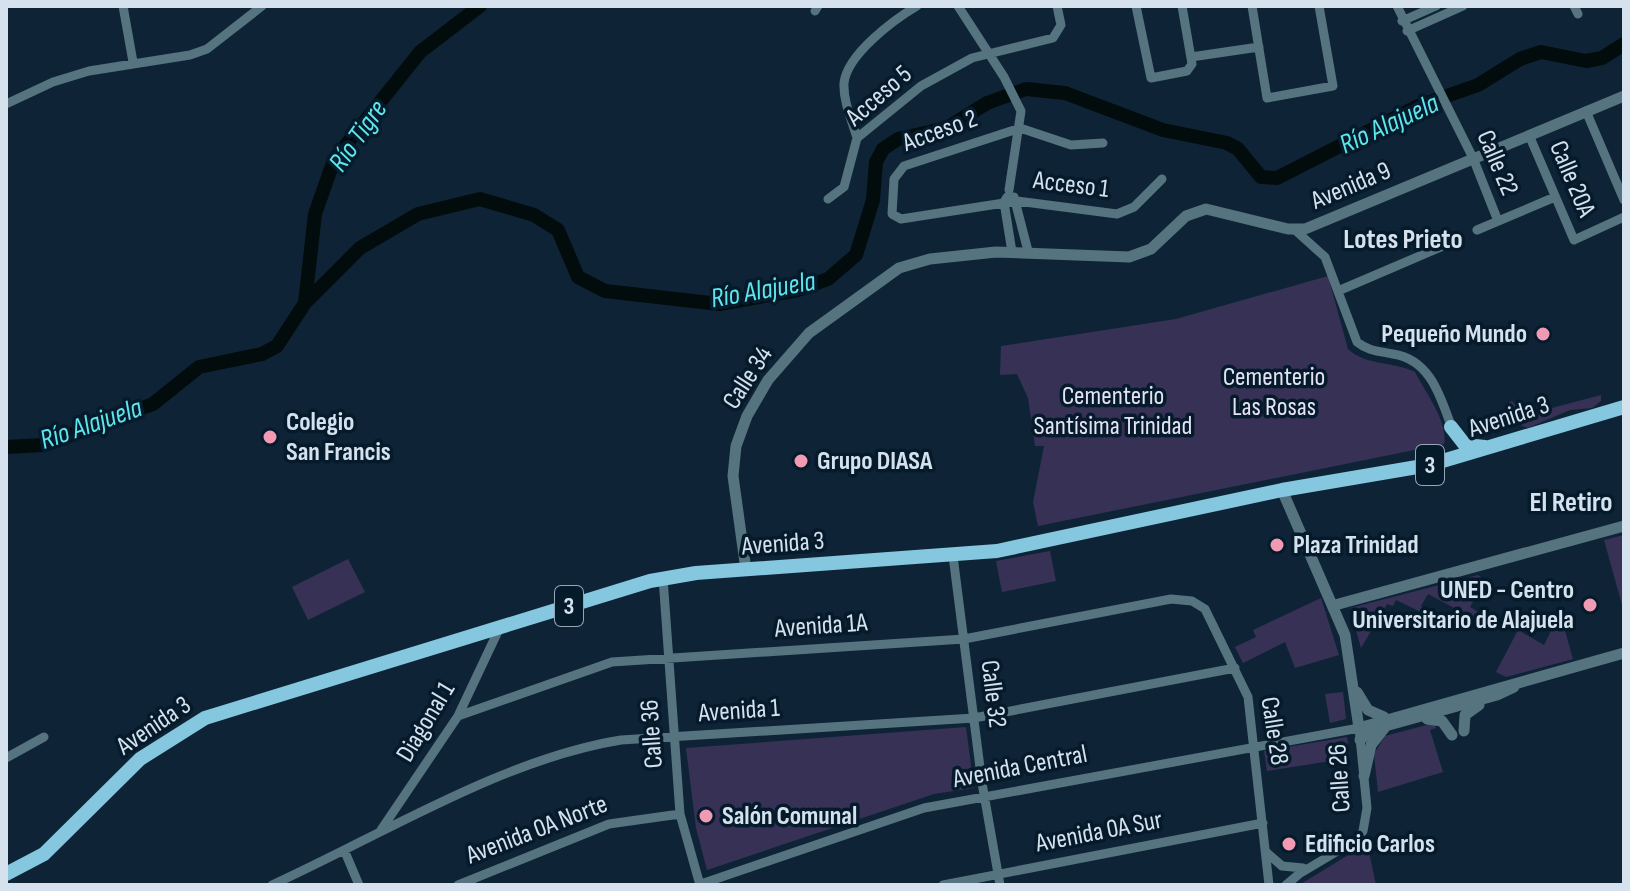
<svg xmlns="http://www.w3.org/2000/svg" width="1630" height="891" font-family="'Sofia Sans Condensed',sans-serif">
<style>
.green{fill:#383156}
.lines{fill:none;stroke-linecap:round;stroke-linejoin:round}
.river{stroke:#030c0d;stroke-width:14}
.minor{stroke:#55747f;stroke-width:9}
.tertiary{stroke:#55747f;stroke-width:11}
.primary{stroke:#84c7de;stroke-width:14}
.poi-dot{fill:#f19ab4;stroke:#051b2c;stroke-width:3}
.labels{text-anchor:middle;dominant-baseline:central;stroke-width:7;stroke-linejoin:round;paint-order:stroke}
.shield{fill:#051b2c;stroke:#97a6b4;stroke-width:2}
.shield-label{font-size:24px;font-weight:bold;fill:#d5e2ee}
.street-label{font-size:26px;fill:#d5e2ee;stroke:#051b2c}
.poi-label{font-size:26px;font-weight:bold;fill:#d5e2ee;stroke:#051b2c;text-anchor:start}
.park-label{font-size:26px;fill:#e4e2f4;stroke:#051b2c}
.water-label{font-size:28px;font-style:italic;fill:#5de7ed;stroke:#051b2c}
.neighbourhood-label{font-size:28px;font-weight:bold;fill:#d5e2ee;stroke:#051b2c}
</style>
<rect width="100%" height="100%" fill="#0e2436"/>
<path class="green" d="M1328,276L1348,349C1366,366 1392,361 1415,372C1424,390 1449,423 1444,444L1038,526L1033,502L1044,446H1035L1028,398L1017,374L1000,375L1001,346L1176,319Z
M1601,395V401L1592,408L1570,410L1528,428L1520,425L1509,403L1512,401L1520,411L1529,414Z
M1624,535V612L1604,540Z
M1050,551L1056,581L1002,592L996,561Z
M348,559L365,592L308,620L292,587Z
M1478,575L1485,580L1470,607L1480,613L1477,620L1428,594L1421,606L1426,609L1423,613L1396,600L1393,606L1387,604L1361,648L1350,608Z
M1321,598L1339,655L1295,668L1285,642L1243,663L1235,647L1256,637L1253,630Z
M1560,613L1573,659L1506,677L1496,672L1518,630L1544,645Z
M1343,692L1346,719L1330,723L1325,694Z
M1434,723L1436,728L1430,730L1443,772L1378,792L1374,754L1385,736Z
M966,727L974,788L934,794L707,870L696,828L686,748Z
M1347,737L1350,758L1267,771L1264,751Z
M1368,847L1376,885H1299L1360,848Z"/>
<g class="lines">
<path class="river" d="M305,303L315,214L334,160L420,52L480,6
M6,447L44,445L153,404L199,367L262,354L277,346L305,303L360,248L418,214L480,199L534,215L558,230L578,277L605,291L719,304L798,290L828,279L856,255L873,200L876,162L883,149L898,139L947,128L987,103L1026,89L1065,93L1163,130L1227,143L1238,149L1261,177L1277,178L1418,106L1478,85L1520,59L1541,52L1586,61L1602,58L1624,44"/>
<path class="minor" d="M123,6L133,62
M958,6L1004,77L1021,111L1009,190
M1136,6L1151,78L1187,71L1192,64L1182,6
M1252,6L1267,98L1333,86L1319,6
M1397,6L1473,158L1498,221
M1574,6L1578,14
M815,11L818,6
M1402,21L1436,6
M1407,31L1463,6
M1191,57L1259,47
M6,104L53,82L89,71L190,55L207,49L262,6
M1586,111L1624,200
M1529,135L1574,240L1624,217
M857,138C852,121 843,101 844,83C847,54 895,19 917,6
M1103,143L1071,145L1020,128L904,166L894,179L892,214L901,219L1017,201L1117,214L1134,207L1162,179
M1007,197L1004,202L1012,252
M1014,197L1028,251
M828,199L844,187L857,138L921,86L972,58L1053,38L1061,25L1057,6
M1295,230L1325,257L1357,342C1368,351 1379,351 1393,354C1432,360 1441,399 1453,431
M1477,230L1555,197
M1338,291L1457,240
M953,556L982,783L1000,885
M663,578L680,814L700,885
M458,716L612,662L964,639L1171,599L1192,601L1205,609L1248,697L1269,885
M6,758L44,737
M381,830L458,716L500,627
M345,852L359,885
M1266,852L1282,866L1303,868
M272,885C382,835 503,759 621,740L974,718L1235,668
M458,885L609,824L680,814
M698,885L924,808L1359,728L1367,808L1363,831L1356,840L1299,874L1286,885
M943,885L1263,823"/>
<path class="tertiary" d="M1282,490L1345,635L1359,728
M746,570L733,476L736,446L747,416L768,380L809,333L899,268L930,259L996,252L1129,257L1151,249L1186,216L1206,209L1288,229H1305L1624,96
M1335,605L1624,526
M1357,692L1368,710L1384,717
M1427,719L1442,721L1452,735
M1359,728L1624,653
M1366,728H1378L1497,695L1514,687
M1464,731L1465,715L1479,705
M1360,740L1374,726
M1364,776L1371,745L1385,727"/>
<path class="primary" d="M1451,427L1465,445L1485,447
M6,874L44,854L140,759L205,718L650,581L696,573L997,551L1282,490L1429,465L1624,407"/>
</g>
<g class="poi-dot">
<circle cx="1543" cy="334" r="8"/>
<circle cx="270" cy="437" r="8"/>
<circle cx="801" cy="461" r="8"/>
<circle cx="1277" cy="545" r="8"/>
<circle cx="1590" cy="605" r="8"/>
<circle cx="706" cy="816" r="8"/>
<circle cx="1289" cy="844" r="8"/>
</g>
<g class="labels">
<g class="shield">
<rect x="1416" y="445" width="28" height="40" rx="6"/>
<rect x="555" y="586" width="28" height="40" rx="6"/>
</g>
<g class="shield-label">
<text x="1430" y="465">3</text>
<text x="569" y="606">3</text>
</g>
<g class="street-label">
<text transform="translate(879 96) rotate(-41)">Acceso 5</text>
<text transform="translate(940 131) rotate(-20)">Acceso 2</text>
<text transform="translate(1497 163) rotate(67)">Calle 22</text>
<text transform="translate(1572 179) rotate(67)">Calle 20A</text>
<text transform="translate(1071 185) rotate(7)">Acceso 1</text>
<text transform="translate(1351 186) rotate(-23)">Avenida 9</text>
<text transform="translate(748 378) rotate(-57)">Calle 34</text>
<text transform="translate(1509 417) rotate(-18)">Avenida 3</text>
<text transform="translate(783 544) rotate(-4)">Avenida 3</text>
<text transform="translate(821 626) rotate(-4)">Avenida 1A</text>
<text transform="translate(993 694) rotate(83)">Calle 32</text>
<text transform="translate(739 711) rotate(-4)">Avenida 1</text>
<text transform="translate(426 722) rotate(-59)">Diagonal 1</text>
<text transform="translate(154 726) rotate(-34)">Avenida 3</text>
<text transform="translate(1274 731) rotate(81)">Calle 28</text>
<text transform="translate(652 734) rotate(-94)">Calle 36</text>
<text transform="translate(1020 767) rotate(-11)">Avenida Central</text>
<text transform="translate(1340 778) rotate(-94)">Calle 26</text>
<text transform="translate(537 830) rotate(-21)">Avenida 0A Norte</text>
<text transform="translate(1099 832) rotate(-11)">Avenida 0A Sur</text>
</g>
<g class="poi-label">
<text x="1527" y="334" text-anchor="end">Pequeño Mundo</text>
<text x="286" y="422">Colegio<tspan x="286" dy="30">San Francis</tspan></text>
<text x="817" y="461">Grupo DIASA</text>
<text x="1293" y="545">Plaza Trinidad</text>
<text x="1574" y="590" text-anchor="end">UNED - Centro<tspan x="1574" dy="30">Universitario de Alajuela</tspan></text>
<text x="722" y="816">Salón Comunal</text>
<text x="1305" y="844">Edificio Carlos</text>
</g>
<g class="park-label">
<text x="1274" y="377">Cementerio<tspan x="1274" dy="30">Las Rosas</tspan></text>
<text x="1113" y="396">Cementerio<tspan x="1113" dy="30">Santísima Trinidad</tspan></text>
</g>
<g class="water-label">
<text transform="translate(1389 124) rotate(-25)">Río Alajuela</text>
<text transform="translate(358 136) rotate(-55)">Río Tigre</text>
<text transform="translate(763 290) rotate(-10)">Río Alajuela</text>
<text transform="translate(91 424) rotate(-19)">Río Alajuela</text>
</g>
<g class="neighbourhood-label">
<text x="1403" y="239">Lotes Prieto</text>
<text x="1571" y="502">El Retiro</text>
</g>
</g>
<rect width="1630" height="891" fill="none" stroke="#d5e2ee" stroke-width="16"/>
</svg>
